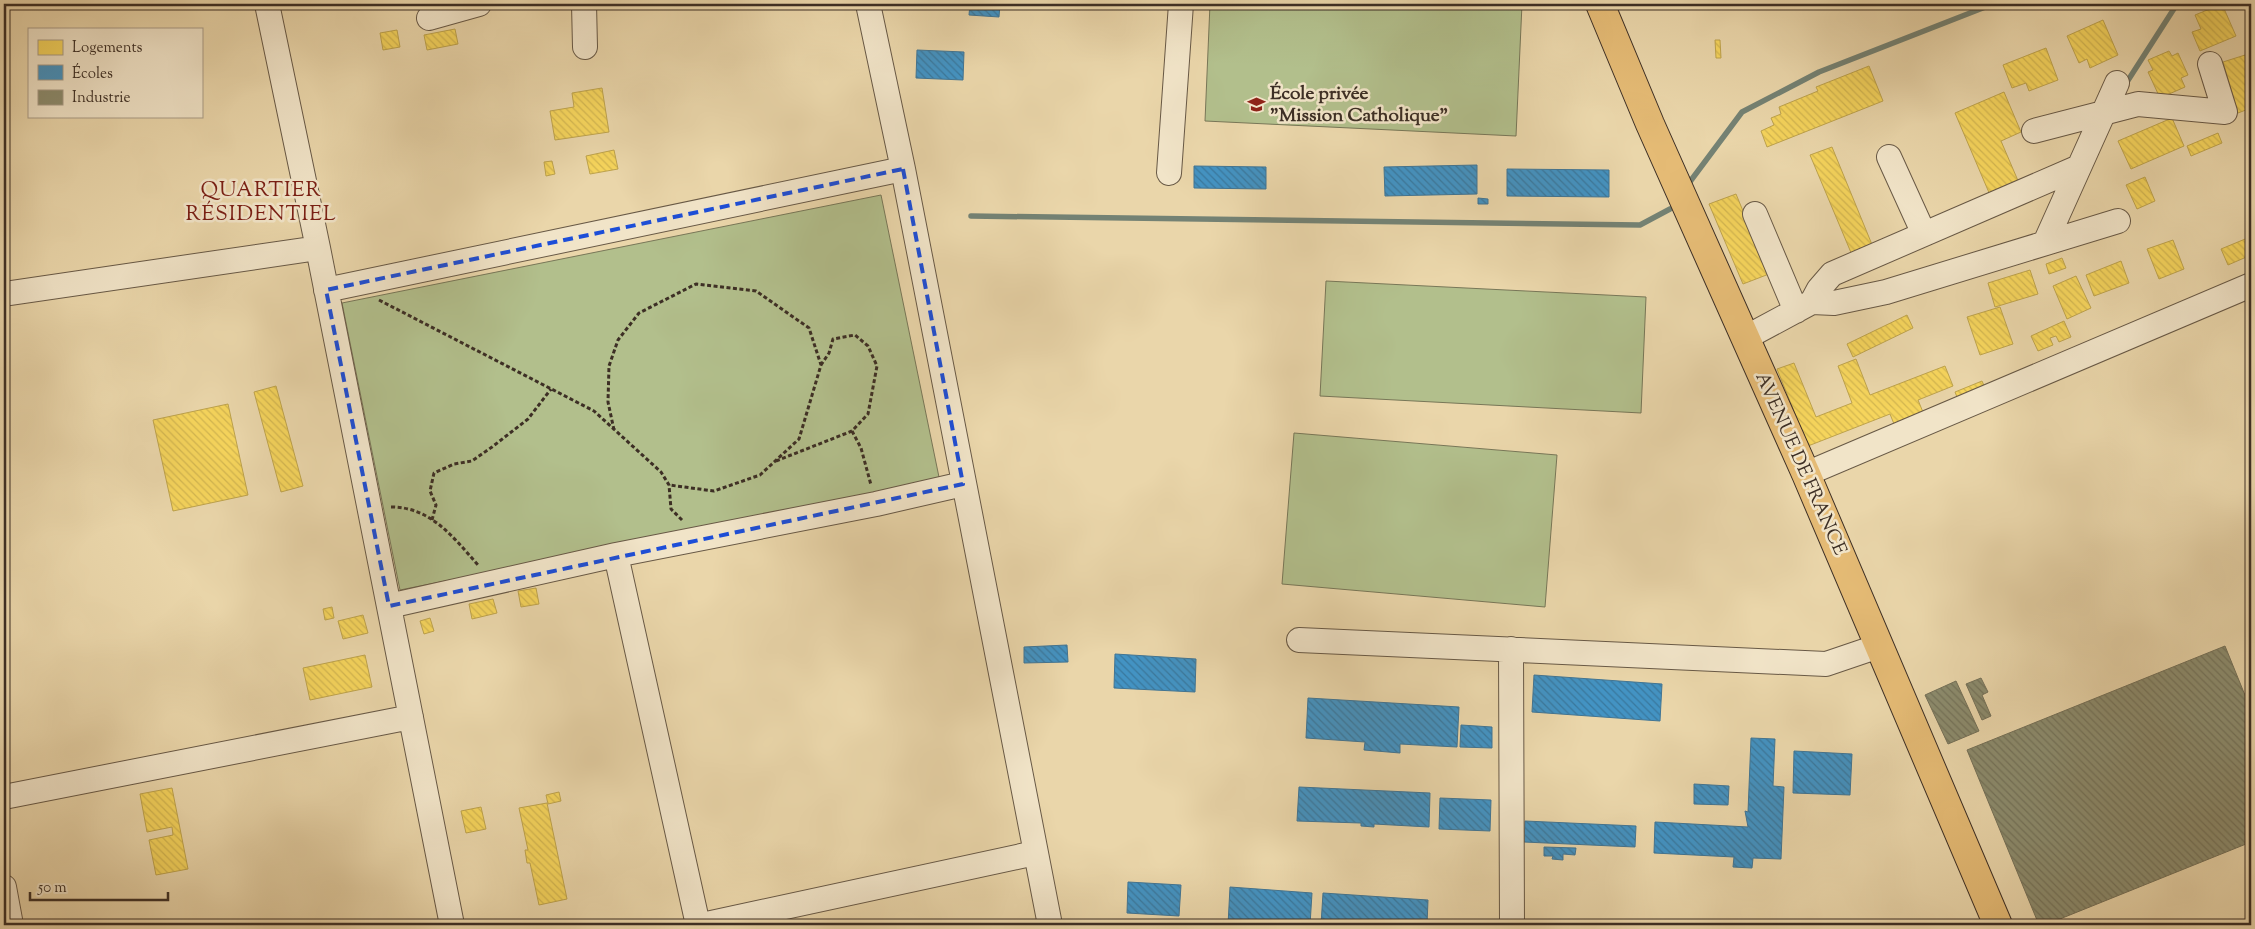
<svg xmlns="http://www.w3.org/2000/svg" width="2255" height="929" font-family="'Sorts Mill Goudy',serif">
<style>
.green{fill:#b2bf8c;stroke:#787758}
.homes{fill:url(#homes-back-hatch);stroke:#bea34c}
.schools{fill:url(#schools-back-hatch);stroke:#417594}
.industry{fill:url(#industry-back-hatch);stroke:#747058}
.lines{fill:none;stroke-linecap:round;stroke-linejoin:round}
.stream{stroke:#748274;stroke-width:5.5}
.minor-casing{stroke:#685946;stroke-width:26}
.major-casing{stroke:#3d2f25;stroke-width:30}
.path{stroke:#3d2f25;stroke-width:3;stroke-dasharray:4 2.5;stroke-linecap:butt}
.minor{stroke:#f1e4c8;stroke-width:24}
.major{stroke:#e5bb75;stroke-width:28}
.marked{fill:none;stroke:#1d4ed8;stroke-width:4;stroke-dasharray:10 6;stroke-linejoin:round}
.labels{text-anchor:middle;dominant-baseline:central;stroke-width:5;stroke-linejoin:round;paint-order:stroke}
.poi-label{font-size:19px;font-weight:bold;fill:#3d2f25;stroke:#f1e4c8;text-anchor:start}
.street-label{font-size:19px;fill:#3d2f25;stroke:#f1e4c8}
.quarter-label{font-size:21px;letter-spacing:1px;fill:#7a1f14;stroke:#f1e4c8}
</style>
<defs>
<pattern id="homes-back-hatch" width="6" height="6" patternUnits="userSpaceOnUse" patternTransform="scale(1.25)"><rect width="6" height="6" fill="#f6d55c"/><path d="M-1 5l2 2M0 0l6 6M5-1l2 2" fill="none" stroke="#d4b750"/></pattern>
<pattern id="schools-back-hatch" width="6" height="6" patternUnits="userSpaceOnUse" patternTransform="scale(1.25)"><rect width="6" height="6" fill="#4393c3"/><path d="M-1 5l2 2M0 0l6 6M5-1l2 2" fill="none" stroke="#39789e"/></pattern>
<pattern id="industry-back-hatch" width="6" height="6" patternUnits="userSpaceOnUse" patternTransform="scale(1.25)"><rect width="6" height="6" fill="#8c8c6e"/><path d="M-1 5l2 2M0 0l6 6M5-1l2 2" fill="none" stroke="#74735a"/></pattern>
</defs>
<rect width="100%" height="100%" fill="#ead6aa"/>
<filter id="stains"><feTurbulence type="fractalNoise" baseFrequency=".004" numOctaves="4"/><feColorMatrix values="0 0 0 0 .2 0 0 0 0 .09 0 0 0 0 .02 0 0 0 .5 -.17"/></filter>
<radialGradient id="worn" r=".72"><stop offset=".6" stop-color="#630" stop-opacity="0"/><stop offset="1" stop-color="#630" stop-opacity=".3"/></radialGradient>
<path class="green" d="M1210,4H1522L1516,136L1205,121Z
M881,195L940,482L400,590L342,303Z
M1326,281L1646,297L1641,413L1320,396Z
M1294,433L1557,455L1545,607L1282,584Z"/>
<path class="homes" d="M2222,4L2236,36L2200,51L2192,32L2201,29L2195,15Z
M2103,20L2118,55L2090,68L2087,59L2079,63L2067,36Z
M455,29L458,44L427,50L424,35Z
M397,30L400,47L383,50L380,33Z
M1715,40H1720L1721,58H1716Z
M2046,48L2058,80L2029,91L2026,83L2012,88L2003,65Z
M2169,51L2172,56L2178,53L2188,75L2181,78L2185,87L2160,98L2148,72L2153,70L2148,60Z
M2245,55L2248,65L2251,64V108L2238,113L2223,62Z
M1869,66L1883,101L1767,147L1761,131L1774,125L1771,118L1781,114L1779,107L1818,91L1816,87Z
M602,88L609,132L555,140L550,111L574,107L572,93Z
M2004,92L2021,132L2001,141L2019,183L1990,195L1955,113Z
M2172,118L2184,146L2131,169L2118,141Z
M2218,133L2222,143L2191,156L2187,146Z
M1832,147L1873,247L1852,255L1810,155Z
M614,150L618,169L590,174L586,156Z
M552,161L555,174L546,176L544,162Z
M2145,177L2155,201L2137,209L2126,185Z
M1736,194L1769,274L1743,284L1709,204Z
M2250,237L2251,255L2228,265L2221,249Z
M2173,240L2184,269L2159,279L2147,249Z
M2062,258L2066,268L2049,274L2046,264Z
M2121,261L2129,283L2094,296L2086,275Z
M2030,270L2038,294L1995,307L1988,283Z
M2076,276L2091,308L2067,319L2053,286Z
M2000,307L2013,344L1980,355L1967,317Z
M1907,315L1913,328L1853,357L1847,344Z
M2064,321L2071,337L2059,342L2056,336L2050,338L2053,345L2038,351L2031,336Z
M1856,359L1870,395L1945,366L1953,386L1918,400L1925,417L1896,429L1890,414L1808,446L1777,369L1794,363L1816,417L1852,403L1838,366Z
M1982,381L1986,390L1959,402L1955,392Z
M276,386L303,486L281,492L254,392Z
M228,404L248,495L173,511L153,420Z
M536,588L539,604L521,607L518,591Z
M493,599L497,613L472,619L469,604Z
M332,607L334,618L325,620L323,609Z
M363,615L368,633L343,639L338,621Z
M430,618L434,631L424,634L420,621Z
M365,655L372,687L310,700L303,668Z
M172,788L188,869L156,875L149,840L173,835L172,827L147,832L140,794Z
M559,792L561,801L548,804L546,795Z
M547,803L567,899L539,905L530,863H527L525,850H528L519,808Z
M481,807L486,829L466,833L461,811Z"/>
<path class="schools" d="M886,4H922V9L886,8Z
M970,4H1000L999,17L969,15Z
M917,50L964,52L963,80L916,78Z
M1477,165V194L1385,196L1384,167Z
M1194,166L1266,167V189L1194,188Z
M1507,169L1609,170V197L1507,196Z
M1478,198L1488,199V204H1478Z
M1067,645L1068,662L1024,663V647Z
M1115,654L1196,659L1195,692L1114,688Z
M1534,675L1662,684L1660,721L1532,712Z
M1308,698L1459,707L1457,747L1400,744V753L1364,750L1365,742L1306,738Z
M1461,725L1492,727V748L1460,747Z
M1751,738L1775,739L1773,786L1784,787L1781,859L1753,858L1752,868L1733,867L1734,857L1654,853L1655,822L1748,827L1745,811L1748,812Z
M1794,751L1852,754L1850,795L1793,793Z
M1694,784L1729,786L1728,805L1694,804Z
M1299,787L1430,793L1429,827L1374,824V827L1361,826V823L1297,821Z
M1440,798L1491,800L1490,831L1439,829Z
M1525,821L1636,826L1635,847L1524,842Z
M1544,847L1576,848L1575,855L1563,854V860L1552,859L1553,856H1544Z
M1128,882L1181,885L1179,916L1127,913Z
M1230,887L1312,893L1310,925H1228Z
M1323,893L1428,900L1427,925H1321Z"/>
<path class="industry" d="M2225,646L2251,710V842L2045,925H2039L1967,750Z
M1981,678L1988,692L1982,695L1991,716L1982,720L1966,684Z
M1956,681L1979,731L1948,744L1925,695Z"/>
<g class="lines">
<path class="stream" d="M2125,85L2177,4
M1689,183L1742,112L1819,72L1993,4
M971,216L1640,225L1670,209"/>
<defs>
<path id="minor" d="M267,4L318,248L452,925
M584,4L585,47
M868,4L903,169L1050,925
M429,18L479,4
M2034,131L2138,104L2225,112L2210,64
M1889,157L1924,234
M1169,173L1181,4
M1755,214L1796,311
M2045,243L2117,83
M326,290L903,169
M4,294L318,248
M1812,302L1819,289L1832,274L2079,167
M1745,338L1812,302L1834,303L1886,292L2118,221
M1806,474L2251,285
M616,555L698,925
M389,606L616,555L876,504L963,484
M1299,640L1826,664L1879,646
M1511,649L1512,925
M4,797L411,717
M4,887L11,925
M702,925L1035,853"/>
<path id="major" d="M1600,4L1650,124L1806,474L1998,925"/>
</defs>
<use href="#minor" class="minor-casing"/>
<use href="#major" class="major-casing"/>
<path class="path" d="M379,300L594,411L661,472L669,485L671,509L683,521
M614,430L608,402L609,366L618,340L639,313L696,284L756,291L809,328L821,365L799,439L760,475L714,491L669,485
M852,431L861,448L871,485
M776,461L852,431L868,414L877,366L868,346L855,335L833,339L829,353L821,365
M391,507C431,507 453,537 478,565
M432,520L436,505L430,491L434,473L454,464L472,461L492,447L528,419L551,389"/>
<use href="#minor" class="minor"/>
<use href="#major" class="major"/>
</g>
<path class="marked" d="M903,169L963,484L389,606L326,290Z"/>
<defs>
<symbol id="school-bare" viewBox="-9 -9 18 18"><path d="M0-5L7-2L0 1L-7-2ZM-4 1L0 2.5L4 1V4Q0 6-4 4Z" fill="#8f2418" stroke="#f1e4c8" stroke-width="2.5" paint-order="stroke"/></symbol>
</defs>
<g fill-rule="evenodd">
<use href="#school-bare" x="1244" y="92" width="25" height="25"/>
</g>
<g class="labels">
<g class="poi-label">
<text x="1270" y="94">École privée<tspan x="1270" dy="22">"Mission Catholique"</tspan></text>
</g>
<g class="street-label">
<text transform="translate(1800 464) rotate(66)">AVENUE DE FRANCE</text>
</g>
<g class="quarter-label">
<text x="261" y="191">QUARTIER<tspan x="261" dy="24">RÉSIDENTIEL</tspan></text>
</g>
</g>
<rect width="2255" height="929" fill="none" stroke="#ead6aa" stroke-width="20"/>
<rect x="5" y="5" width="2245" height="919" fill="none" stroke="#3d2f25" stroke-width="2.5"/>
<rect x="10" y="10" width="2235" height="909" fill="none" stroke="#3d2f25"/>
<rect x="28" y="28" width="175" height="90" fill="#f1e4c8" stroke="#a99c87"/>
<rect x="38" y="40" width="25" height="15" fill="#f6d55c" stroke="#a99c87"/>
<text x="72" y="52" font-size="15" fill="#3d2f25">Logements</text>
<rect x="38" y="65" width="25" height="15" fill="#4393c3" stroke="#a99c87"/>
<text x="72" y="78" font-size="15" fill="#3d2f25">Écoles</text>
<rect x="38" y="90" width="25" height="15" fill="#8c8c6e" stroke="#a99c87"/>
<text x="72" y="102" font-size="15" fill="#3d2f25">Industrie</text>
<path d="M30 892v8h138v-8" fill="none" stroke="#3d2f25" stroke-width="2.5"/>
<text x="38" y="892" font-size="15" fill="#3d2f25" stroke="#f1e4c8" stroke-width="4" paint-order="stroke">50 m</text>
<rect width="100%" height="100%" filter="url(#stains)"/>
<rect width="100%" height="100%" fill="url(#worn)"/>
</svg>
